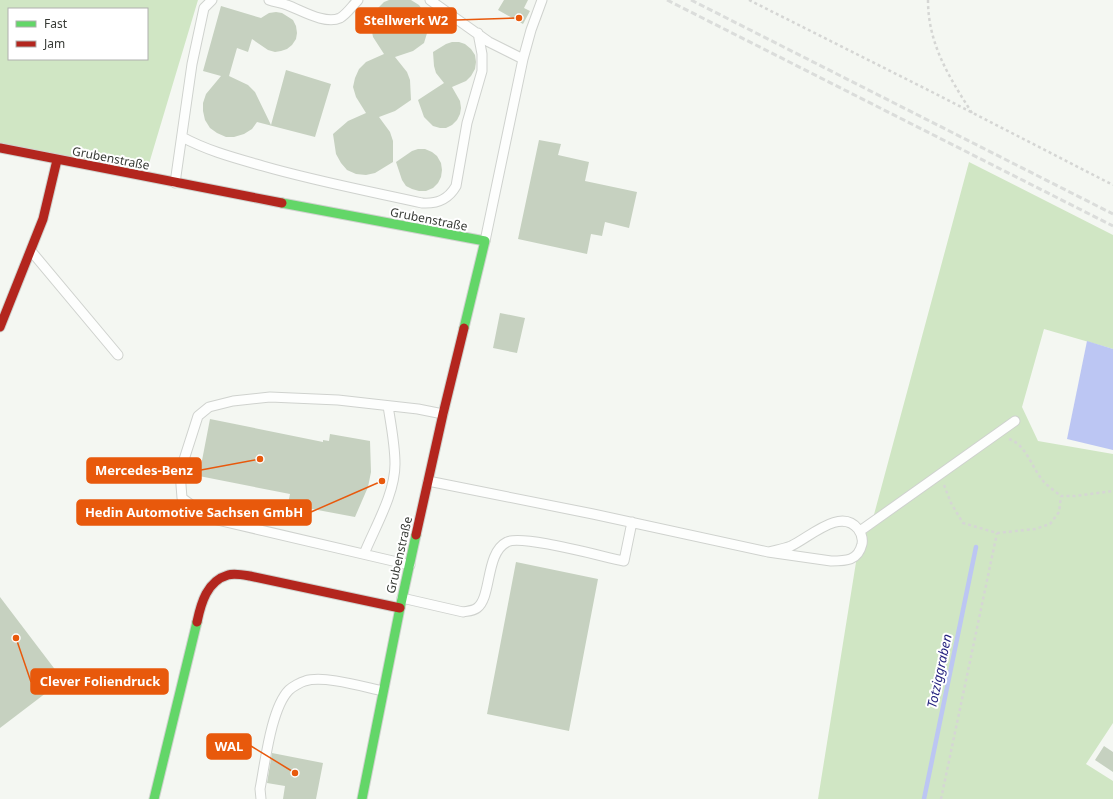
<svg xmlns="http://www.w3.org/2000/svg" width="1113" height="799" font-family="'Noto Sans',sans-serif">
<style>
.green{fill:#d0e6c4;fill-rule:evenodd}
.water{fill:#bcc6f3}
.lines{fill:none;stroke-linecap:round;stroke-linejoin:round}
.stream{stroke:#bcc6f3;stroke-width:4.5}
.building{fill:#c6d1c0}
.lane-casing{stroke:#cfd2ce;stroke-width:11}
.fast-casing{stroke:#cfd2ce;stroke-width:11}
.jam-casing{stroke:#cfd2ce;stroke-width:11}
.path{stroke:#d5d6d4;stroke-width:2.5;stroke-dasharray:3 3;stroke-linecap:butt}
.lane{stroke:#fdfefd;stroke-width:9}
.fast{stroke:#63d668;stroke-width:9}
.jam{stroke:#b3261e;stroke-width:9}
.rail{stroke:#dbdddb;stroke-width:3;stroke-dasharray:6 3;stroke-linecap:butt}
.labels{text-anchor:middle;dominant-baseline:central;stroke-width:4;stroke-linejoin:round;paint-order:stroke}
.street-label{font-size:12px;fill:#373a35;stroke:#fff}
.water-label{font-size:13px;font-style:italic;fill:#272581;stroke:#fff}
.leader{fill:none;stroke:#e8590c;stroke-width:1.5}
.callout-dot{fill:#e8590c;stroke:#fff;stroke-width:1.5}
.callout{fill:#e8590c;stroke:#e8590c;stroke-width:1.5}
.callout-label{font-size:13px;text-anchor:middle;font-weight:bold;fill:#fff}
</style>
<rect width="100%" height="100%" fill="#f4f7f2"/>
<path class="green" d="M0,0H198L145,177L0,148ZM9,9H147V59H9Z
M969,162L1113,235V349L1044,329L1022,407L1038,441L1113,454V723L1086,764L1113,781V799H818L857,556L860,531L872,522Z"/>
<path class="water" d="M1087,341L1113,349V450L1067,439Z"/>
<g class="lines">
<path class="stream" d="M924,799L976,547"/>
</g>
<path class="building" d="M389,0H411L419,5L424,12L427,20L428,30L424,43L413,51L395,57L407,72L410,80L411,100L395,111L379,117L390,132L393,141V162L375,173L366,175L356,174L347,170L341,163L336,154L333,134L348,121L366,113L356,97L353,87L355,78L359,69L366,62L384,54L373,37L371,27L372,18L377,9L384,2Z
M504,0H528L524,8L530,11L523,24L498,10Z
M221,6L261,18L269,13L276,12L282,13L293,20L296,26L297,33L296,39L292,45L287,49L281,51L275,52L268,50L252,39L248,52L237,48L229,76L248,85L255,92L271,125L286,70L331,84L315,137L257,122L252,129L244,134L234,137H226L217,133L210,128L205,120L203,111V103L206,94L221,76L203,71Z
M452,42H459L465,44L471,49L475,55L476,62L475,69L471,76L466,81L452,87L460,101L461,108L460,114L457,120L452,125L446,128H440L433,126L424,117L418,100L444,83L436,73L434,66L433,52L446,44Z
M539,140L561,144L558,155L589,162L585,181L637,192L629,228L605,222L602,236L591,234L587,254L518,239Z
M418,149H425L432,152L437,156L441,163L442,170L441,177L438,183L433,188L426,191H419L412,189L406,186L402,180L396,162L412,151Z
M500,313L525,318L517,353L493,348Z
M210,419L323,442V440L329,441L330,434L370,441L371,472L368,487L355,517L307,508L305,518L286,514L290,494L199,476Z
M516,562L598,579L569,731L487,714Z
M0,597L63,680L0,728Z
M1104,746L1113,752V772L1095,760Z
M272,753L323,763L316,799H283L285,786L267,783Z"/>
<g class="lines">
<defs>
<path id="lane" d="M269,0C275,2 281,3 287,5C301,10 325,25 340,18C347,14 352,6 358,0
M430,0L489,42L523,59
M182,137C208,151 235,158 263,166C315,181 368,191 422,203C437,204 448,200 456,186L467,123L482,71V54L478,33
M175,183L192,64L204,8L212,0
M485,241L523,59L531,30L542,0
M31,251L118,355
M428,481L593,514L768,552C775,550 784,549 791,546C810,537 841,507 858,529C861,533 863,539 862,544C858,561 846,561 831,561L768,552
M860,531L1015,421
M364,554C375,527 395,494 395,464C395,445 391,425 388,406
M410,565L209,518L182,498L180,472L198,416L209,407L233,401L270,397L338,400L418,409L443,414
M402,598L463,612C468,611 473,611 477,608C492,597 485,553 507,542C522,534 603,557 624,561L632,522
M261,799L260,789C265,764 271,708 289,690C292,687 301,682 305,681C324,675 364,687 383,691"/>
<path id="fast" d="M282,203L485,241L464,328
M154,799L197,622
M362,799L400,608L416,535"/>
<path id="jam" d="M0,148L282,203
M0,327L43,219L57,160
M416,535L443,414L464,328
M197,622C201,603 207,581 228,575C234,573 244,575 250,576L400,608"/>
</defs>
<use href="#lane" class="lane-casing"/>
<use href="#fast" class="fast-casing"/>
<use href="#jam" class="jam-casing"/>
<path class="path" d="M749,0L932,92L1113,185
M928,0C928,44 949,77 972,113
M1009,439C1027,445 1032,469 1044,482C1049,487 1056,492 1061,496H1075L1113,491
M944,485L951,503L963,523L997,533L1035,529L1050,524L1059,512L1061,496
M941,799L997,533"/>
<use href="#lane" class="lane"/>
<use href="#fast" class="fast"/>
<use href="#jam" class="jam"/>
<path class="rail" d="M667,0L1113,226
M691,0L1113,214"/>
</g>
<g class="labels">
<g class="street-label">
<text transform="translate(111 158) rotate(11)">Grubenstraße</text>
<text transform="translate(429 219) rotate(11)">Grubenstraße</text>
<text transform="translate(399 555) rotate(-77)">Grubenstraße</text>
</g>
<g class="water-label">
<text transform="translate(939 671) rotate(-78)">Totziggraben</text>
</g>
</g>
<path class="leader" d="M519 18L456 20M260 459L201 470M382 481L311 512M16 638L31 682M295 773L251 746"/>
<g class="callout-dot">
<circle cx="519" cy="18" r="4"/>
<circle cx="260" cy="459" r="4"/>
<circle cx="382" cy="481" r="4"/>
<circle cx="16" cy="638" r="4"/>
<circle cx="295" cy="773" r="4"/>
</g>
<g class="callout">
<rect x="356" y="8" width="100" height="25" rx="4"/>
<rect x="87" y="458" width="114" height="25" rx="4"/>
<rect x="77" y="500" width="234" height="25" rx="4"/>
<rect x="31" y="669" width="137" height="25" rx="4"/>
<rect x="207" y="734" width="44" height="25" rx="4"/>
</g>
<g class="callout-label">
<text x="406" y="25">Stellwerk W2</text>
<text x="144" y="475">Mercedes-Benz</text>
<text x="194" y="517">Hedin Automotive Sachsen GmbH</text>
<text x="100" y="686">Clever Foliendruck</text>
<text x="229" y="751">WAL</text>
</g>
<rect x="8" y="8" width="140" height="52" fill="#ffffff" stroke="#afb0ae"/>
<rect x="16" y="21" width="20" height="6" fill="#63d668" stroke="#afb0ae"/>
<text x="44" y="28" font-size="12" fill="#373a35">Fast</text>
<rect x="16" y="41" width="20" height="6" fill="#b3261e" stroke="#afb0ae"/>
<text x="44" y="48" font-size="12" fill="#373a35">Jam</text>
</svg>
